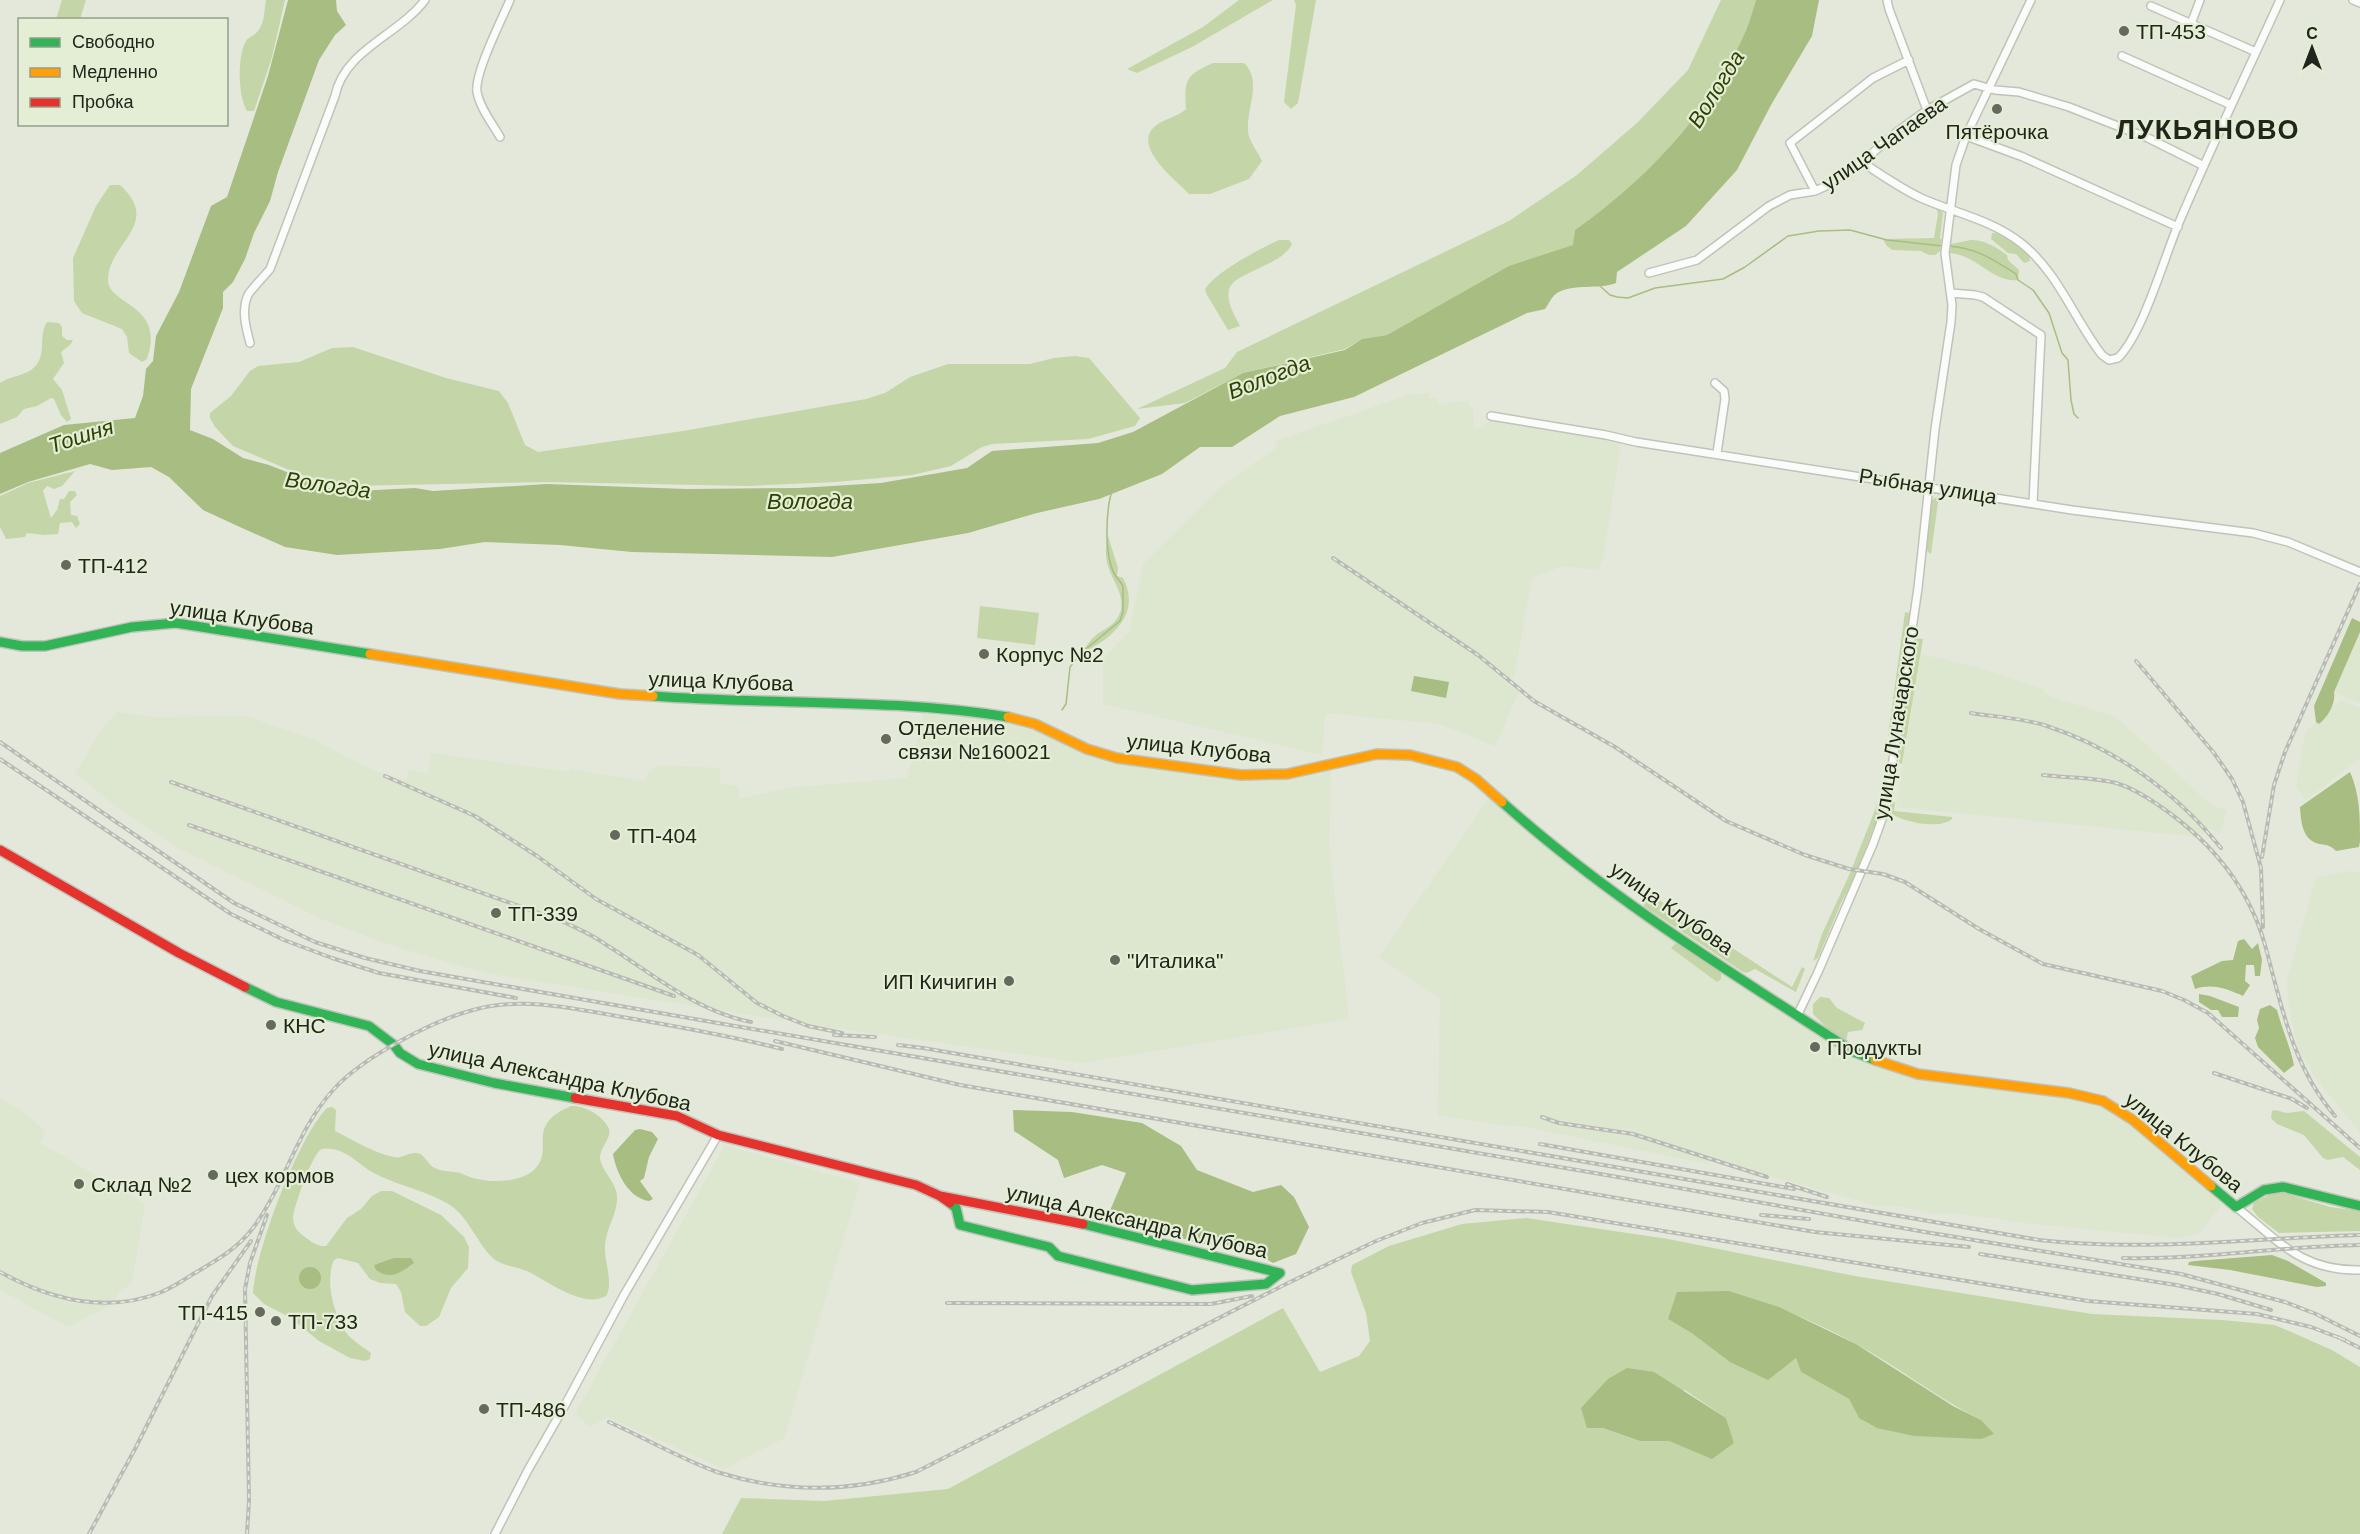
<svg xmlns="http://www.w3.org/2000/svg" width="2360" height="1534" font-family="Arial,sans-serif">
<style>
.built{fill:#dde6ce}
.green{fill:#c4d5a7;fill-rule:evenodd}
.water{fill:#a8bd81}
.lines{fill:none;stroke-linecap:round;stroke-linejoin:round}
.stream{stroke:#a8bd81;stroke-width:1.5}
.street-casing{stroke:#bfc3b9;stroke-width:10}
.fast-casing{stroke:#bfc3b9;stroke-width:12}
.slow-casing{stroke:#bfc3b9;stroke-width:12}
.jam-casing{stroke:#bfc3b9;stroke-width:12}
.street{stroke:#fbfcfa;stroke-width:7}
.fast{stroke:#30b455;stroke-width:9}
.slow{stroke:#ff9f0a;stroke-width:9}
.jam{stroke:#e5322d;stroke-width:9}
.rail-casing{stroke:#b9bab7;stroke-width:4}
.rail{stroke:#e4eed5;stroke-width:1.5;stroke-dasharray:4.5;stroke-linecap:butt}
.poi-dot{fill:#65695e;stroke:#e4eed5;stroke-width:2}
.labels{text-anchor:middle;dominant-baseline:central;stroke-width:4.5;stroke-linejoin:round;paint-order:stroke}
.poi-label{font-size:21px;fill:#21251b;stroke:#e4eed5;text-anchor:start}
.street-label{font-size:21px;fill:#21251b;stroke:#e4eed5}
.water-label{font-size:22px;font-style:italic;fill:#2f4003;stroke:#e4eed5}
.district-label{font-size:27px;font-weight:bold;letter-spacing:1.5px;fill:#21251b;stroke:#e4eed5}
</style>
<rect width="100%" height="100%" fill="#e3e8db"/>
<path class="built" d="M1429,393V398H1437L1438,404L1467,401L1473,409L1474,431L1492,420L1621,442L1604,555L1598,570L1562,566L1532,578L1514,677H1511L1508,685L1519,691L1495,746L1440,724L1325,713L1322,755L1103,704V658L1129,632L1143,564L1222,486L1277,447L1276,441L1408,395Z
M2360,632V703L2334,692Z
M1921,654L1979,668L2041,688L2049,696L2116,717L2211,805L2227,810L2220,833L2208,828L2200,837L1896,807Z
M2341,700L2360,708V758L2306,800L2296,788L2305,732Z
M118,712L152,717L247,716L312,739L377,772L406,780L409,770L428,774L431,753L569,772L570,769L645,781L650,771L658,765L720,768V783L739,786V799L786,788L907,778L924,714L975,718L1011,724L1043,733L1102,759L1129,765L1244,780L1271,781L1331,770L1329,846L1349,1019L1084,1063L821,1026L485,973L387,944L319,918L174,846L117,807L75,773L102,729Z
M1491,795L1632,910L1811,1027L1837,1047L1864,1061L1894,1072L1938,1080L2088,1099L2102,1104L2120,1114L2224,1201L2200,1233L2179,1238L2033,1224L1954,1213L1937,1214L1892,1205L1877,1206L1710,1159L1708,1164L1526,1127L1490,1124L1438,1115L1440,998L1379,957Z
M2351,871L2360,873V1132L2316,1079L2298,1048L2289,1009L2287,980L2316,877Z
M0,1098L24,1112L45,1131L40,1143L145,1204L132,1283L117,1293L115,1303L68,1327L0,1290Z
M725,1145L860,1183L784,1438L724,1469L607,1417L590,1427L575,1414Z"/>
<path class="green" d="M62,0H86L80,19H56Z
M266,0H285L272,57L254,111H247C238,97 237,56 246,41C249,36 254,36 257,32C265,24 264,10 266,0Z
M1239,0H1273L1192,47L1137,73L1127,69L1203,27Z
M1294,0H1316L1298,103L1291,109L1284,102L1296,5Z
M1721,0H1756C1752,13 1748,27 1742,39C1706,117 1645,180 1575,230L1574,245L1548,254L1435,308L1387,335L1362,339L1345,349L1243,373L1185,403L1137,409L1225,368L1237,352L1509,221L1577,175L1638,122L1688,70Z
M1213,63H1244C1263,81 1246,108 1248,131C1248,140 1258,152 1262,161L1249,179L1210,194H1189C1175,179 1128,144 1158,124C1167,118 1177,117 1186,109C1184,79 1186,75 1213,63Z
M110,185H120C163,224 108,243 108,280C108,306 166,303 147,359L142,362L129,353L127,337L122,329L82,313L74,301L73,258L96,206Z
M1936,207L1943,213L1940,238L1942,240L1940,251L1935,255H1929L1921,251L1892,250L1886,245L1883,239L1934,238L1938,214Z
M1992,233C2005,233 2029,247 2030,261L2024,263L2016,254L2008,253L1991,239Z
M1279,240H1289L1292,244C1282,266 1232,273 1229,290C1226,302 1235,316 1240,326L1228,330L1207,295L1205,290C1212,274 1261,248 1279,240Z
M1971,240C1985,240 1996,247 2007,255L2008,260L2019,270L2018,280C1993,283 1977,255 1950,253L1951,244Z
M47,322L59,323L62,327V336L67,340H73L70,345L61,352L64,363L53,379L62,390L71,419L67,422L61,415L54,399L51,398L37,406L24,409L17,417L0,424V383C10,376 22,376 31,370C49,357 37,337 47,322Z
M353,347L446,378L499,391L508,403L525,445L538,452L683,431L866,399L885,393L910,377L948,364H1030L1054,358L1075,356L1089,358L1140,418L1135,426L1088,439L992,444L982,447L951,466L912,475L836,482L748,486L547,482L347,486L301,475L233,446L215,427L210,418V413L231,396L250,371L258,366L299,362L332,348Z
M75,471L62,486L54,489L47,486L43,491L51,518L57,510L60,499H64L69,491H75L77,495L70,502L71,515L77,516L80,524L76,528L72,522L60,523L58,534L44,535L27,533L25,537L6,539L0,527V496L28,483Z
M1939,495L1931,554L1926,550L1931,501Z
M1108,536L1118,568L1117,576L1123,578C1142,613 1112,640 1081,653C1086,647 1090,640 1096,635C1103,630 1114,625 1118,617C1128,600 1114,583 1109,569C1105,558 1105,547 1108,536Z
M980,606L1039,613L1035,645L977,638Z
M1905,612L1910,613L1896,717L1890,736H1888Z
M1913,638L1923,639L1902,764L1899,763L1900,738Z
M1879,800L1884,801L1858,869L1852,868Z
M1891,802H1895L1894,811L1952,817V819C1940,830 1902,822 1891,813Z
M1851,871L1857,872L1841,903L1818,958L1813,961L1822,934Z
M1647,892L1792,987L1802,967L1805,969L1796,992L1755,969L1747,973L1743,972L1645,907L1641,900Z
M1679,943L1721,970V979L1717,982L1671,948L1675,944Z
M1820,997L1829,998L1837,1008L1865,1023L1862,1030L1848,1032L1846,1041L1827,1028L1813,1014V1004Z
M571,1106C584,1105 604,1116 609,1129C612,1138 599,1149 600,1159C603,1173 617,1183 617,1197C618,1213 605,1230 605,1247C604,1261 614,1284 606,1296C583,1309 548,1281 527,1271C518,1267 505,1266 497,1261C478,1248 471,1219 450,1205C423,1188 389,1185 363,1166C352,1157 338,1146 322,1149C313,1151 293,1209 293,1219C294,1230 301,1234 309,1240C315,1244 318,1246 326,1246L347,1218L361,1209L372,1196L381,1191H392L441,1215L464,1237L469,1247L468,1268L451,1288L439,1317L426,1326H420L405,1312L401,1292L396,1284L380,1283L370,1279L358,1263L338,1258L334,1260C325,1280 333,1310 343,1328C348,1338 362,1346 371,1353L370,1359L365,1361L350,1358L319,1341L291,1318L264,1304L253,1293C255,1252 298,1137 327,1108L332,1107L336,1110L335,1131C351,1139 376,1154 394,1157C403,1159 411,1150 420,1154C426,1157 428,1164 433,1167C440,1172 452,1171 460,1173C466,1175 471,1178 477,1179C494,1183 522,1182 535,1169C555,1148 524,1126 571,1106Z
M2275,1110L2287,1113L2304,1111L2360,1157V1170L2343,1157L2328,1160L2323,1158L2304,1135L2277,1124L2271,1118L2272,1111Z
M2277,1191L2330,1207L2360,1211V1231L2279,1233L2258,1217L2252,1209L2254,1203Z
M1526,1218L1668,1239L1855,1276L2092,1314L2222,1320L2275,1325L2332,1350L2360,1367V1534H722L741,1498L824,1501L948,1489L1283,1308L1320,1372L1359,1356L1370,1341L1366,1313L1351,1272L1352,1265L1389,1246L1462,1224ZM1729,1291C1773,1305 1815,1321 1856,1344C1899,1367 1937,1398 1981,1420L1859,1418L1849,1399L1801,1372L1796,1358L1693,1334L1668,1319ZM1685,1390L1726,1418L1734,1443L1712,1458L1669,1441H1640L1603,1428Z"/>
<path class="water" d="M288,0H336L337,11L346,25L335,35L319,60L278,172L270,201L254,233L245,259L233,282L223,292V308L191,389L190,430L213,439L243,458L269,465L327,488L357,491L415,488L433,491L547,484L686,489L799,488L881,483L967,468L992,451L1098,443L1133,432L1243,373L1345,350L1362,339L1387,335L1509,266L1573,245L1575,230C1645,180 1706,117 1742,39C1748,27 1752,13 1756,0H1819L1812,36L1771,105L1737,170L1686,226L1617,272L1616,283C1598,290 1574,283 1557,293C1552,296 1548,305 1545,309L1527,313L1354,397L1280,416L1232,447H1200L1162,474L1099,499L1037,513L968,533L832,557L632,552L560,545L485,542L440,549L337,555L285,547L242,528L203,510L169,477L151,467L112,470L90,464L28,482L0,494V453L64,425L135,418L143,396L146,369L153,361L156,336L179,292L211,206L227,197L268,76Z
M2352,618L2360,622V632L2334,692C2336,703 2328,717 2319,724L2316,722L2314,706Z
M1414,676L1449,682L1446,698L1411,691Z
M2350,772C2360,795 2360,817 2360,841L2359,847L2336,851C2330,845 2327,845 2319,844C2302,840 2301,821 2300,807Z
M2244,939L2252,949L2258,943L2262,960L2260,976H2255L2254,965H2246L2245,981L2250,985L2243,996C2227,989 2213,983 2195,989L2191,976L2222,961L2233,960L2238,941Z
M2199,994L2210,996L2239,1007L2238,1017H2222L2218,1010H2211L2199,1002Z
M2270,1005L2277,1010C2282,1029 2290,1046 2294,1065L2284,1073L2258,1047L2255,1038L2259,1028L2257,1020L2260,1009Z
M1013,1110L1072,1112L1142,1123L1181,1146L1197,1170L1253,1192L1281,1185L1294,1197L1309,1227L1296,1254L1273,1263L1245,1246L1205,1244L1106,1220L1126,1173L1102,1165L1064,1178L1058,1160L1014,1131Z
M640,1129L652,1132L658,1139L649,1157L644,1178L640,1181L653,1199L649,1201C628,1198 616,1172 613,1154L635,1130Z
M2272,1255L2288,1261L2326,1283V1286L2317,1287L2230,1270L2188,1265L2189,1262L2195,1261Z
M394,1258H411L414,1263C401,1272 391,1281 376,1270L374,1265Z
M299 1278a11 11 0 1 1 22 0a11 11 0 1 1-22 0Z
M1729,1291L1779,1307L1856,1344L1953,1406L1981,1420L1994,1434L1981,1439L1914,1436L1877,1428L1859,1418L1849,1399L1801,1372L1796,1358L1768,1380L1730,1362L1693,1334L1668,1319L1677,1292Z
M1627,1368L1654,1372L1726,1418L1734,1443L1712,1459L1669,1441H1640L1603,1428H1587L1581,1408L1608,1379Z"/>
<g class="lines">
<path class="stream" d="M1948,246C1977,248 1992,259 2016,274L2018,280L2033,290L2049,313L2062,353L2068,360L2071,400L2074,414L2078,418
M1600,286L1610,295L1617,297L1628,298L1655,288L1723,279L1745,267L1788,236L1819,231L1850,230L1887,240L1943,246
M1062,710L1066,704L1070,667L1081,653L1120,621L1123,612V586C1121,582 1117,578 1115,575C1104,556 1106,514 1111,494"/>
<defs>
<path id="street" d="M1887,0L1889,9L1927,110
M2353,0L2360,3
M2151,6L2256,52
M2191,24L2200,0
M2122,56L2231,105
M1966,136L2023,157L2178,227
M500,137C492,123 480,108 477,92C474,74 502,19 510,0
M1862,162C1881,175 1900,188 1921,198C1955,213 1992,220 2021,243C2058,272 2074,319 2102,355L2109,360L2118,358C2143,333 2163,261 2178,225C2210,149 2246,75 2280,0
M1815,191L1790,143L1873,78L1909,60
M1649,273L1697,260L1769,206L1790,195L1815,191L1824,187L1862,162L1898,131L1927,110L1974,84L1995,90L2019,92L2069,107L2148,138L2204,166
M1951,293L1975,295L1983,297L2041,335L2033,503
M250,343C246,328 241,310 248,295C250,291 265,275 270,269L335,96C344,50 399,35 425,0
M1715,383L1724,391L1725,399L1717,453
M1491,416L1606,435L1636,442L2072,510L2253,533L2288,542L2360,572
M1798,1014L1818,972L1873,844L1886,808L1918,588L1935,429L1951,322L1952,305L1945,253L1956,165L1966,136L2031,0
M2236,1207C2279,1241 2301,1271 2360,1270
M495,1534L528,1470L564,1407L624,1295L718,1135"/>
<path id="fast" d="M0,642L22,646H45L132,627L176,623L370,654
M653,696C771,705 890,698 1008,717
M1502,802C1610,899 1733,974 1854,1052L1875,1060
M245,987L276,1002L369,1026L394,1045L400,1053L418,1064L494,1083L575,1098
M2211,1186L2236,1207L2264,1190L2283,1187L2360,1206
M950,1203L956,1208L960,1225L1049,1247L1058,1256L1192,1290L1266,1284L1280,1273L1083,1224"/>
<path id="slow" d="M370,654L620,694L653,696
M1008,717L1035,724L1087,749L1117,758L1241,775L1287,774L1377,754L1410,755L1457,767L1476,779L1502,802
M1875,1060L1918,1074L2069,1093L2103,1101L2133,1120L2211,1186"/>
<path id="jam" d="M0,850L179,953L245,987
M575,1098L677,1116L718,1135L916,1185L940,1196L950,1203
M940,1196L1083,1224"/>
</defs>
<use href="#street" class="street-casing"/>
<use href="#fast" class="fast-casing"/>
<use href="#slow" class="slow-casing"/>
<use href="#jam" class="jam-casing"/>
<use href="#street" class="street"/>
<use href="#fast" class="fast"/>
<use href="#slow" class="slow"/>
<use href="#jam" class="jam"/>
<defs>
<path id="rail" d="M1333,558L1478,655L1534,701L1615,747L1726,821L1805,855L1849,869L1883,874L1905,882L1979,929L2043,964L2162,991L2184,1000L2208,1013L2360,1148
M2136,661L2214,753L2232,779L2243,802L2261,868L2263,927
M1971,713C1996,717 2023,718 2047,726C2116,749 2176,792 2221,848
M0,742L234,903L315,942L365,958L420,971L706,1021L1612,1176L1925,1232L2181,1274L2285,1302L2316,1314L2360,1336
M0,759L231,914L284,940L332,958L379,973L516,998
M2043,775C2067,778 2093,777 2116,783C2133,788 2150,799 2164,809C2212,843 2249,888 2265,945C2282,1007 2292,1066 2335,1116
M385,776L475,816L537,856L596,899L698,955L757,1003L783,1016L808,1026L842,1033
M171,782L564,922C578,929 593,935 605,944C652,973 695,1011 751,1022
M189,825L674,996
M2262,857L2274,785L2285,752L2360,584
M834,1035L875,1037
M775,1041L960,1085L1815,1232L1969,1247
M898,1045L923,1048L2039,1240C2146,1252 2252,1238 2360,1235
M2214,1073L2292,1099L2307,1108
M1542,1117L1559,1123L1633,1134L1767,1177
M1540,1144L1794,1189
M1787,1184L1827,1197
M1761,1215L1809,1219
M1980,1254L2176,1285L2218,1294L2271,1310
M2123,1258C2202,1260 2281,1246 2360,1245
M0,1272C49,1299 104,1314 159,1293C172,1288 183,1280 195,1273C217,1260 237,1249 253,1228C285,1185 297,1129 334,1089C363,1057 435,1019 477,1009C527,996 579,1010 628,1018C680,1027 731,1036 782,1049
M947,1303L1211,1304L1252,1296
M2338,1337L2360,1348
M609,1422C643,1437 683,1460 717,1472C783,1493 850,1493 916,1472L1286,1284L1376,1241L1422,1223L1475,1210L1548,1212L2088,1301L2257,1314L2311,1327L2345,1340
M89,1534L135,1449L212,1296L251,1241
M247,1534L249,1500L245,1289L250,1263L267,1215"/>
</defs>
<use href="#rail" class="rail-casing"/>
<use href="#rail" class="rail"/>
</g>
<g class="poi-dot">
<circle cx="2124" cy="31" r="6"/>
<circle cx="1997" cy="109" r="6"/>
<circle cx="66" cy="565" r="6"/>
<circle cx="984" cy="654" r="6"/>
<circle cx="886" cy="739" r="6"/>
<circle cx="615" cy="835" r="6"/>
<circle cx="496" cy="913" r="6"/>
<circle cx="1115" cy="960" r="6"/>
<circle cx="1009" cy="981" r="6"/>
<circle cx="271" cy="1025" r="6"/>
<circle cx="1815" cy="1047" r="6"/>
<circle cx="213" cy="1175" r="6"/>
<circle cx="79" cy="1184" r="6"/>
<circle cx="260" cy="1312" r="6"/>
<circle cx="276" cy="1321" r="6"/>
<circle cx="484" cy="1409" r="6"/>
</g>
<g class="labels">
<g class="poi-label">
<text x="2136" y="31">ТП-453</text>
<text x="1997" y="131" text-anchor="middle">Пятёрочка</text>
<text x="78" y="565">ТП-412</text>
<text x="996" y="654">Корпус №2</text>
<text x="898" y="727">Отделение<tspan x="898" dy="24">связи №160021</tspan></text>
<text x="627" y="835">ТП-404</text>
<text x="508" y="913">ТП-339</text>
<text x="1127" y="960">"Италика"</text>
<text x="997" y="981" text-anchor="end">ИП Кичигин</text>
<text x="283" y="1025">КНС</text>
<text x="1827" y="1047">Продукты</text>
<text x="225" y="1175">цех кормов</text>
<text x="91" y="1184">Склад №2</text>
<text x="248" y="1312" text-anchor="end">ТП-415</text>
<text x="288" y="1321">ТП-733</text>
<text x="496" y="1409">ТП-486</text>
</g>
<g class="street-label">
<text transform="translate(1884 143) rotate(-35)">улица Чапаева</text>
<text transform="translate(1928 486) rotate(9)">Рыбная улица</text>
<text transform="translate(242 617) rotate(8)">улица Клубова</text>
<text transform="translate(721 681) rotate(2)">улица Клубова</text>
<text transform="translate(1896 723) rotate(-81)">улица Луначарского</text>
<text transform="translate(1199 748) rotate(6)">улица Клубова</text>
<text transform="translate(1672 908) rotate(35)">улица Клубова</text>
<text transform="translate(560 1076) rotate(12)">улица Александра Клубова</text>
<text transform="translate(2184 1142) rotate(39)">улица Клубова</text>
<text transform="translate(1137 1221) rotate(13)">улица Александра Клубова</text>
</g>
<g class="water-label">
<text transform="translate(1716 89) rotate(-58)">Вологда</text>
<text transform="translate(1269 377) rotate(-21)">Вологда</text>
<text transform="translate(81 436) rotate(-18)">Тошня</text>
<text transform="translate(328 485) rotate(8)">Вологда</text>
<text x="810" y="501">Вологда</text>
</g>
<g class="district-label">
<text x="2208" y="130">ЛУКЬЯНОВО</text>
</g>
</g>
<rect x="18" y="18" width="210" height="108" fill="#e4eed5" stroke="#969e8b" stroke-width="1.5"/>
<rect x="30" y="38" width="30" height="9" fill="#30b455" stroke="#969e8b" stroke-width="1.5"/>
<text x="72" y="48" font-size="18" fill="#21251b">Свободно</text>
<rect x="30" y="68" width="30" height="9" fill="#ff9f0a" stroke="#969e8b" stroke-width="1.5"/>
<text x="72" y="78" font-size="18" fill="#21251b">Медленно</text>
<rect x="30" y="98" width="30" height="9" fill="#e5322d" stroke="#969e8b" stroke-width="1.5"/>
<text x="72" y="108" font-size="18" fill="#21251b">Пробка</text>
<g transform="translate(2312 48)" stroke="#e4eed5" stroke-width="4.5" paint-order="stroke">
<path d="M0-4.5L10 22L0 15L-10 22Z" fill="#21251b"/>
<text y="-9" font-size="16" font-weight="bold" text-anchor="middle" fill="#21251b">С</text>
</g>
</svg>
